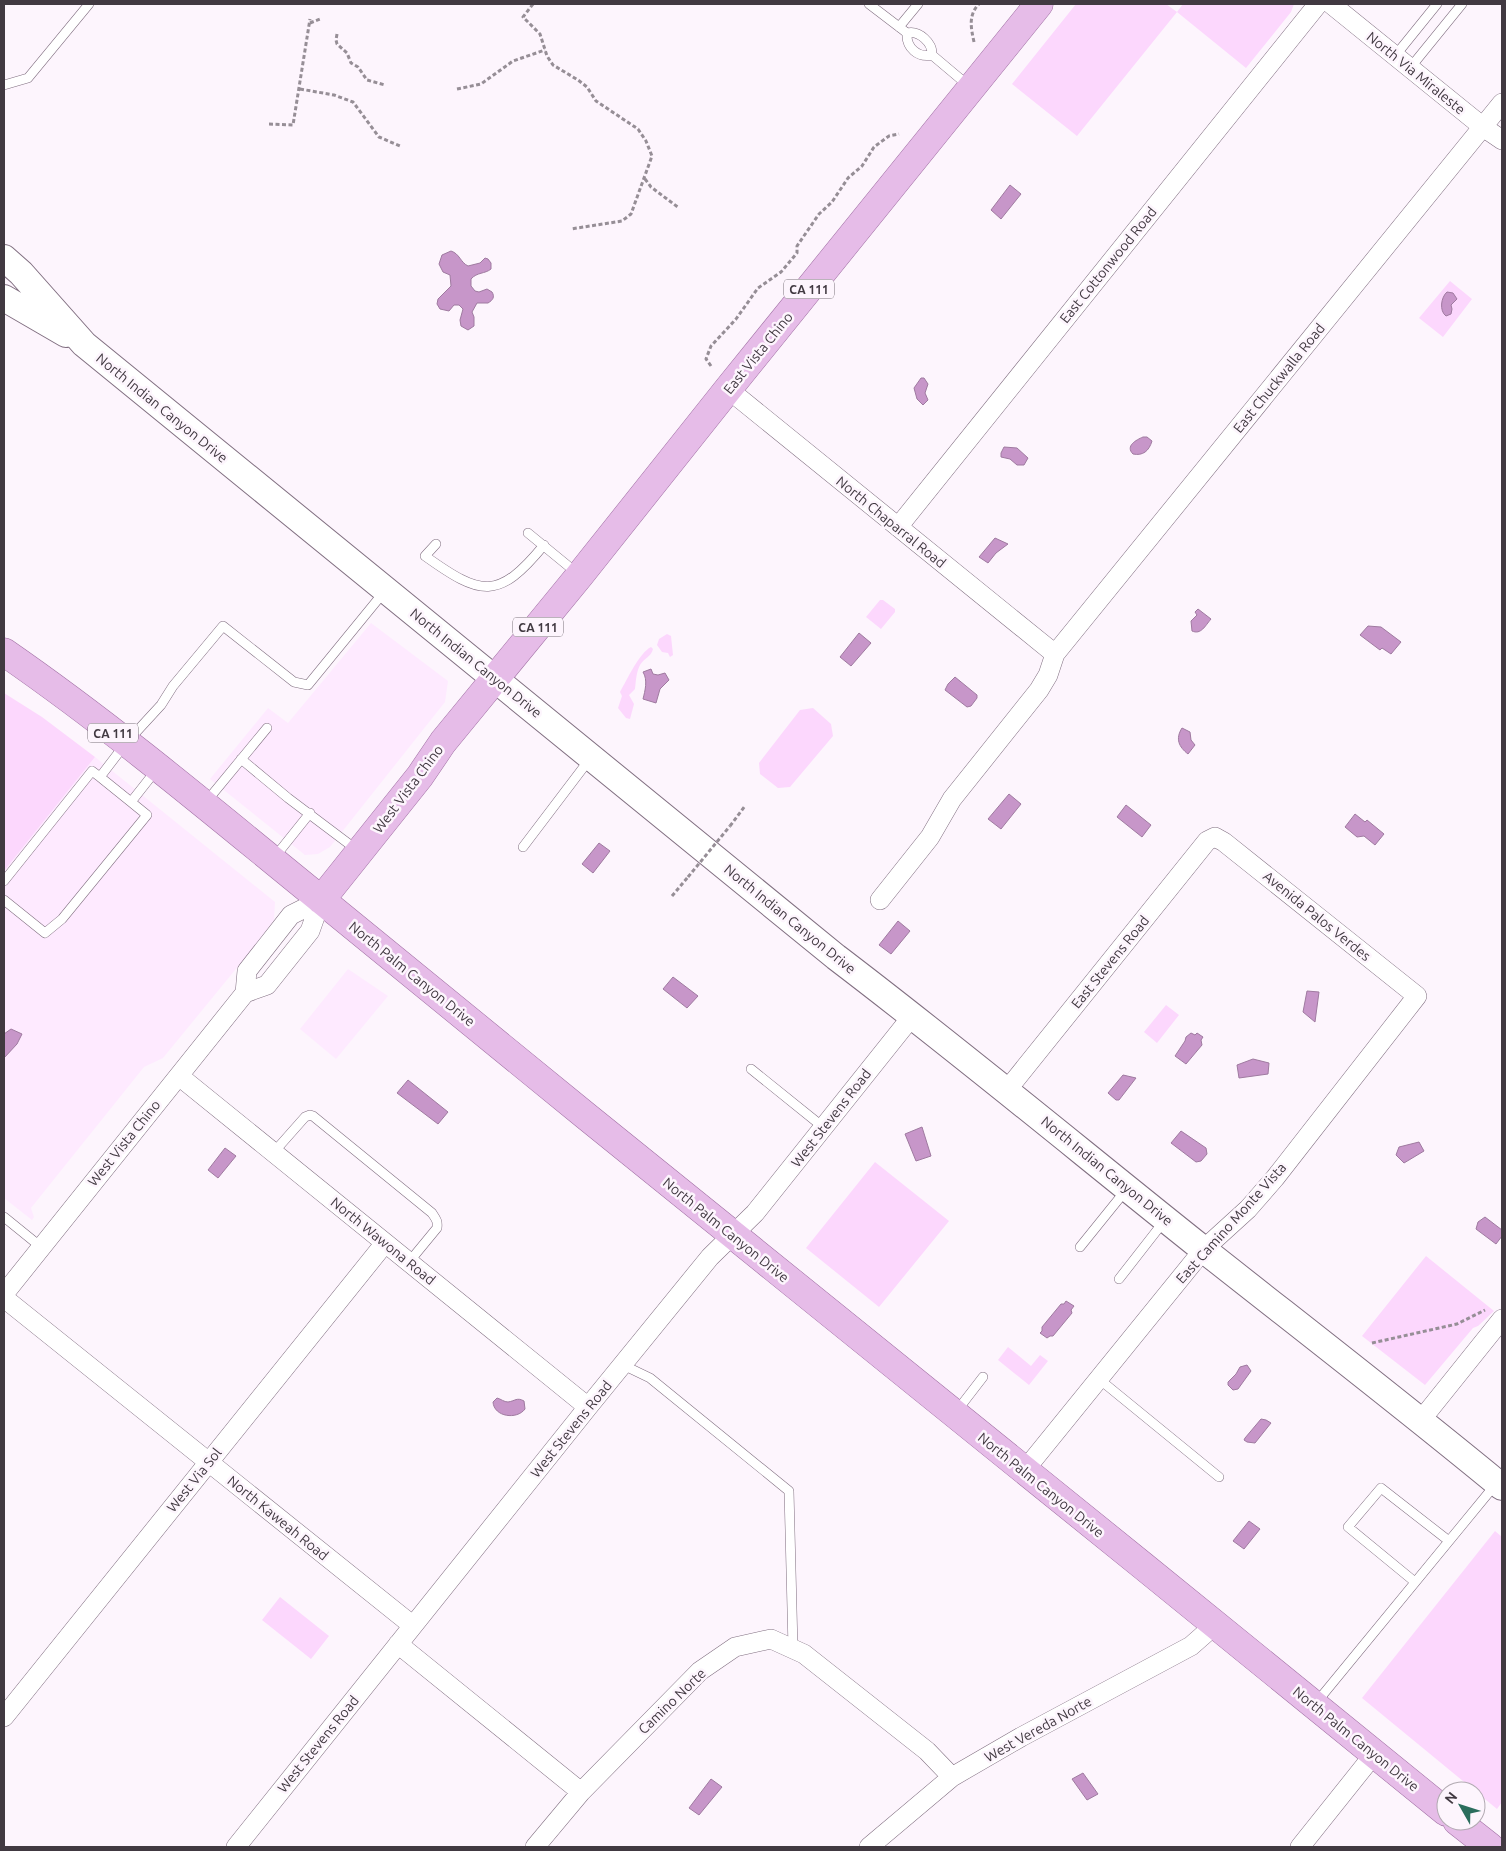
<svg xmlns="http://www.w3.org/2000/svg" width="1506" height="1851" font-family="Ubuntu,sans-serif">
<style>
.built{fill:#feeaff}
.grass{fill:#fcd7fd}
.water{fill:#c796c9;stroke:#9f7aa0}
.lines{fill:none;stroke-linecap:round;stroke-linejoin:round}
.lane-casing{stroke:#816f81;stroke-width:10}
.street-casing{stroke:#816f81;stroke-width:20}
.secondary-casing{stroke:#816f81;stroke-width:28}
.primary-casing{stroke:#a171a4;stroke-width:29}
.path{stroke:#968e96;stroke-width:3;stroke-dasharray:4 2.5;stroke-linecap:butt}
.lane{stroke:#fff;stroke-width:9}
.street{stroke:#fff;stroke-width:19}
.secondary{stroke:#fff;stroke-width:26}
.primary{stroke:#e6bce8;stroke-width:28}
.path-bridge{stroke:#968e96;stroke-width:3;stroke-dasharray:4 2.5;stroke-linecap:butt}
.labels{text-anchor:middle;dominant-baseline:central;stroke-width:5;stroke-linejoin:round;paint-order:stroke}
.shield{fill:#fdf5fd;stroke:#797179;stroke-width:1}
.shield-label{font-size:12px;font-weight:bold;fill:#413941}
.street-label{font-size:14px;fill:#413941;stroke:#fdf5fd}
</style>
<rect width="100%" height="100%" fill="#fdf5fd"/>
<path class="built" d="M371,623L448,681L445,702L330,847L318,854L305,855L210,779L268,708L288,723Z
M95,757L275,902L274,920L249,953L163,1058L144,1067L31,1208L34,1217L32,1220L4,1198V871Z
M348,969L388,996L336,1059L300,1029Z"/>
<path class="grass" d="M1076,4H1166L1177,12L1183,4H1294L1291,12L1246,68L1177,12L1077,136L1012,84Z
M1450,281L1472,299L1443,337L1419,318Z
M880,600H883L895,609V612L881,629L866,617Z
M667,634L671,636L673,655L670,657L668,653L662,652L657,645L659,639Z
M651,647L653,649C651,657 644,658 640,665C636,673 636,681 635,689L629,695L634,704L630,719L626,718L618,708L622,696L620,692C627,680 639,653 651,647Z
M4,693L42,717L95,757L4,871Z
M813,708L831,724L833,736L790,787L778,788L760,774L759,763L800,710Z
M1166,1005L1179,1015L1157,1043L1144,1032Z
M875,1162L949,1221L879,1307L806,1248Z
M1426,1256L1494,1311L1478,1326L1473,1328L1425,1385L1362,1336Z
M1008,1347L1031,1366L1040,1355L1048,1361L1029,1385L998,1360Z
M1495,1531L1502,1537V1802L1497,1809L1362,1698Z
M280,1597L329,1636L311,1659L262,1620Z"/>
<path class="water" d="M1010,185L1021,194L1001,219L991,210Z
M451,251C460,254 460,262 468,266L480,263L485,258L488,259L491,263V269C485,274 477,272 471,279V286L475,291L479,292L487,289L492,292C495,297 493,300 488,303H477L472,312L474,317V326L468,330L461,326L460,320L463,309L459,305H454L449,311L440,309L437,304L438,299L451,286L450,275L443,272L439,264L442,255Z
M1447,292L1453,293L1457,299L1451,305L1452,309L1451,314L1446,316C1439,311 1441,297 1447,292Z
M921,378H924L928,384L925,393L928,400L923,405L917,399L914,388Z
M1143,437H1147L1152,441C1149,451 1143,456 1133,454C1125,446 1136,440 1143,437Z
M1004,447L1017,448L1028,458L1024,465H1017L1010,459L1001,457V453Z
M995,538L1008,544L996,553L988,563L979,557Z
M1198,609L1211,619C1205,626 1201,635 1192,631L1191,621L1197,615L1195,612Z
M1368,626L1381,627L1401,642L1391,654L1382,648L1380,650L1360,635Z
M859,633L871,643L851,666L840,657Z
M651,669L653,674L658,675L665,673L669,680L660,689L656,703L643,699C645,691 648,680 643,672Z
M955,677L977,695V698L971,706L967,707L945,690L948,684Z
M1182,728L1190,732L1191,740L1195,745L1188,754C1179,747 1175,739 1182,728Z
M1009,794L1021,804L1001,829L988,819Z
M1126,805L1151,825L1142,837L1117,817Z
M1355,814L1365,822L1367,820L1384,834L1375,845L1364,836L1357,837L1345,827Z
M599,843L610,851L593,873L582,864Z
M898,921L910,931L891,954L879,945Z
M673,977L698,996L687,1008L663,989Z
M1307,991L1319,992L1315,1022L1303,1012Z
M11,1029L22,1034L17,1044L4,1058V1034Z
M1191,1033L1195,1035L1197,1033L1203,1037L1201,1040L1202,1045L1186,1064L1175,1056L1185,1041L1186,1037Z
M1253,1059L1269,1063L1268,1074L1239,1078L1237,1065Z
M1123,1075L1136,1078L1119,1100H1116L1108,1093Z
M408,1080L448,1112L438,1124L397,1093Z
M922,1127L931,1156L916,1161L905,1134Z
M1181,1131L1206,1148L1207,1154L1201,1161L1196,1162L1171,1143Z
M1419,1142L1424,1151L1404,1163L1396,1155L1399,1147Z
M225,1148L236,1156L218,1178L208,1170Z
M1485,1217L1502,1230V1236L1496,1244L1476,1229L1478,1222Z
M1066,1301L1074,1306L1071,1310L1072,1313L1053,1336H1050L1047,1338L1040,1333L1042,1331V1327L1061,1304H1064Z
M1247,1365L1251,1371L1238,1389L1233,1390L1228,1385V1382L1236,1374L1240,1367Z
M497,1398C501,1399 504,1402 508,1402C515,1401 517,1397 524,1401L525,1409C517,1420 494,1417 493,1402Z
M1261,1419L1266,1420L1271,1423L1255,1443L1247,1442L1244,1440L1245,1438Z
M1249,1521L1260,1529L1244,1549L1233,1541Z
M1083,1773L1098,1794L1087,1800L1072,1779Z
M711,1779L722,1787L699,1815L689,1808Z"/>
<g class="lines">
<defs>
<path id="lane" d="M869,4L907,33
M899,27L918,4
M932,55C918,58 906,48 907,33C919,30 933,43 932,55L970,87
M1395,56L1437,4
M1410,68L1462,4
M4,85L28,78L89,4
M528,533L578,574
M436,544L425,556C481,596 498,601 544,545
M241,759L288,798L357,850
M157,769L131,802L100,777L126,743L161,705L173,686L223,626L294,682L308,685L384,592
M206,802L267,728
M523,847L589,760
M274,858L310,813
M4,881L92,771L100,777
M4,900L45,933L62,919L147,815L131,802
M751,1069L823,1127
M274,1152L305,1117L310,1115L313,1116L432,1213C436,1219 438,1221 437,1228L409,1262
M4,1217L41,1247
M1080,1247L1126,1190
M1119,1279L1165,1220
M623,1365L650,1378L789,1491L793,1648
M1099,1379L1219,1477
M956,1412L983,1377
M1415,1582L1348,1527L1381,1488L1449,1541
M1316,1703L1495,1485"/>
<path id="street" d="M1331,4L1483,127L1502,140
M728,389L1055,654
M898,527L1318,4
M880,900L930,837L952,799L1039,690L1048,675L1055,654L1502,103
M245,993L247,971L291,915L321,900
M179,1076L588,1407
M1007,1090L1207,841L1215,837L1224,842L1417,996L1275,1178L1248,1209L1204,1249L1024,1471
M4,1294L245,993L267,985L310,931L321,900
M4,1298L412,1625
M1421,1420L1502,1319
M398,1644L581,1792
M4,1717L385,1243
M236,1847L588,1407L710,1257L755,1213L913,1015
M535,1847L581,1792L700,1671L735,1647L771,1639L804,1654L927,1751L952,1777
M869,1847L952,1777L1021,1737L1191,1646L1216,1624
M1300,1847L1375,1753"/>
<path id="secondary" d="M4,258L21,273L84,344L836,957C961,1052 1081,1152 1204,1250C1304,1329 1404,1406 1502,1487
M4,298L66,334"/>
<path id="primary" d="M4,652C98,717 187,790 276,863C379,947 482,1031 586,1116C871,1349 1161,1578 1446,1812
M321,900L420,776L443,742L580,575L728,389L1039,4
M1457,1821L1490,1847"/>
</defs>
<use href="#lane" class="lane-casing"/>
<use href="#street" class="street-casing"/>
<use href="#secondary" class="secondary-casing"/>
<use href="#primary" class="primary-casing"/>
<path class="path" d="M533,4L523,17L540,34L547,56L553,65L578,80L587,87L596,101L638,129L646,141L652,156L631,214L622,221L571,229
M310,23L320,19
M337,34L336,40L337,44L347,53L351,63L358,67L367,80L385,85
M974,42C971,28 968,15 979,4
M300,89L334,95L353,102L379,137L400,146
M457,89L481,84L513,61L545,50
M269,124L293,125L310,19
M645,179L651,187L679,208
M711,366L706,359L711,346L736,319L758,288L781,272L797,253V246L819,214L832,202L848,178L862,166L874,147L889,136L899,134
M730,826L745,806
M672,896L688,877
M1372,1343L1457,1324L1485,1310"/>
<use href="#lane" class="lane"/>
<use href="#street" class="street"/>
<use href="#secondary" class="secondary"/>
<use href="#primary" class="primary"/>
<path class="path-bridge" d="M688,877L730,826"/>
</g>
<g class="labels">
<g class="shield">
<rect x="784" y="279.5" width="50" height="19" rx="4"/>
<rect x="513" y="617.5" width="50" height="19" rx="4"/>
<rect x="88" y="723.5" width="50" height="19" rx="4"/>
</g>
<g class="shield-label">
<text x="809" y="289">CA 111</text>
<text x="538" y="627">CA 111</text>
<text x="113" y="733">CA 111</text>
</g>
<g class="street-label">
<text transform="translate(1416 73) rotate(39)">North Via Miraleste</text>
<text transform="translate(1108 265) rotate(-51)">East Cottonwood Road</text>
<text transform="translate(758 353) rotate(-51)">East Vista Chino</text>
<text transform="translate(1279 378) rotate(-51)">East Chuckwalla Road</text>
<text transform="translate(162 408) rotate(39)">North Indian Canyon Drive</text>
<text transform="translate(891 522) rotate(39)">North Chaparral Road</text>
<text transform="translate(476 663) rotate(39)">North Indian Canyon Drive</text>
<text transform="translate(408 789) rotate(-53)">West Vista Chino</text>
<text transform="translate(1317 916) rotate(39)">Avenida Palos Verdes</text>
<text transform="translate(790 919) rotate(39)">North Indian Canyon Drive</text>
<text transform="translate(1110 962) rotate(-51)">East Stevens Road</text>
<text transform="translate(412 974) rotate(39)">North Palm Canyon Drive</text>
<text transform="translate(831 1118) rotate(-52)">West Stevens Road</text>
<text transform="translate(124 1143) rotate(-51)">West Vista Chino</text>
<text transform="translate(1107 1171) rotate(39)">North Indian Canyon Drive</text>
<text transform="translate(1231 1223) rotate(-48)">East Camino Monte Vista</text>
<text transform="translate(726 1230) rotate(39)">North Palm Canyon Drive</text>
<text transform="translate(383 1241) rotate(39)">North Wawona Road</text>
<text transform="translate(571 1429) rotate(-51)">West Stevens Road</text>
<text transform="translate(194 1480) rotate(-51)">West Via Sol</text>
<text transform="translate(1041 1485) rotate(39)">North Palm Canyon Drive</text>
<text transform="translate(278 1518) rotate(39)">North Kaweah Road</text>
<text transform="translate(672 1701) rotate(-44)">Camino Norte</text>
<text transform="translate(1038 1729) rotate(-29)">West Vereda Norte</text>
<text transform="translate(1356 1739) rotate(39)">North Palm Canyon Drive</text>
<text transform="translate(318 1744) rotate(-51)">West Stevens Road</text>
</g>
</g>
<rect width="1506" height="1851" fill="none" stroke="#413941" stroke-width="10"/>
<g transform="translate(1461 1806) rotate(309)"><circle r="24" fill="#fdf5fd" stroke="#b2aab2"/>
<path d="M0-4L9 19L0 12L-9 19Z" fill="#2b6d5d"/>
<text y="-8" font-size="14" font-weight="bold" text-anchor="middle" fill="#413941">N</text>
</g>
</svg>
